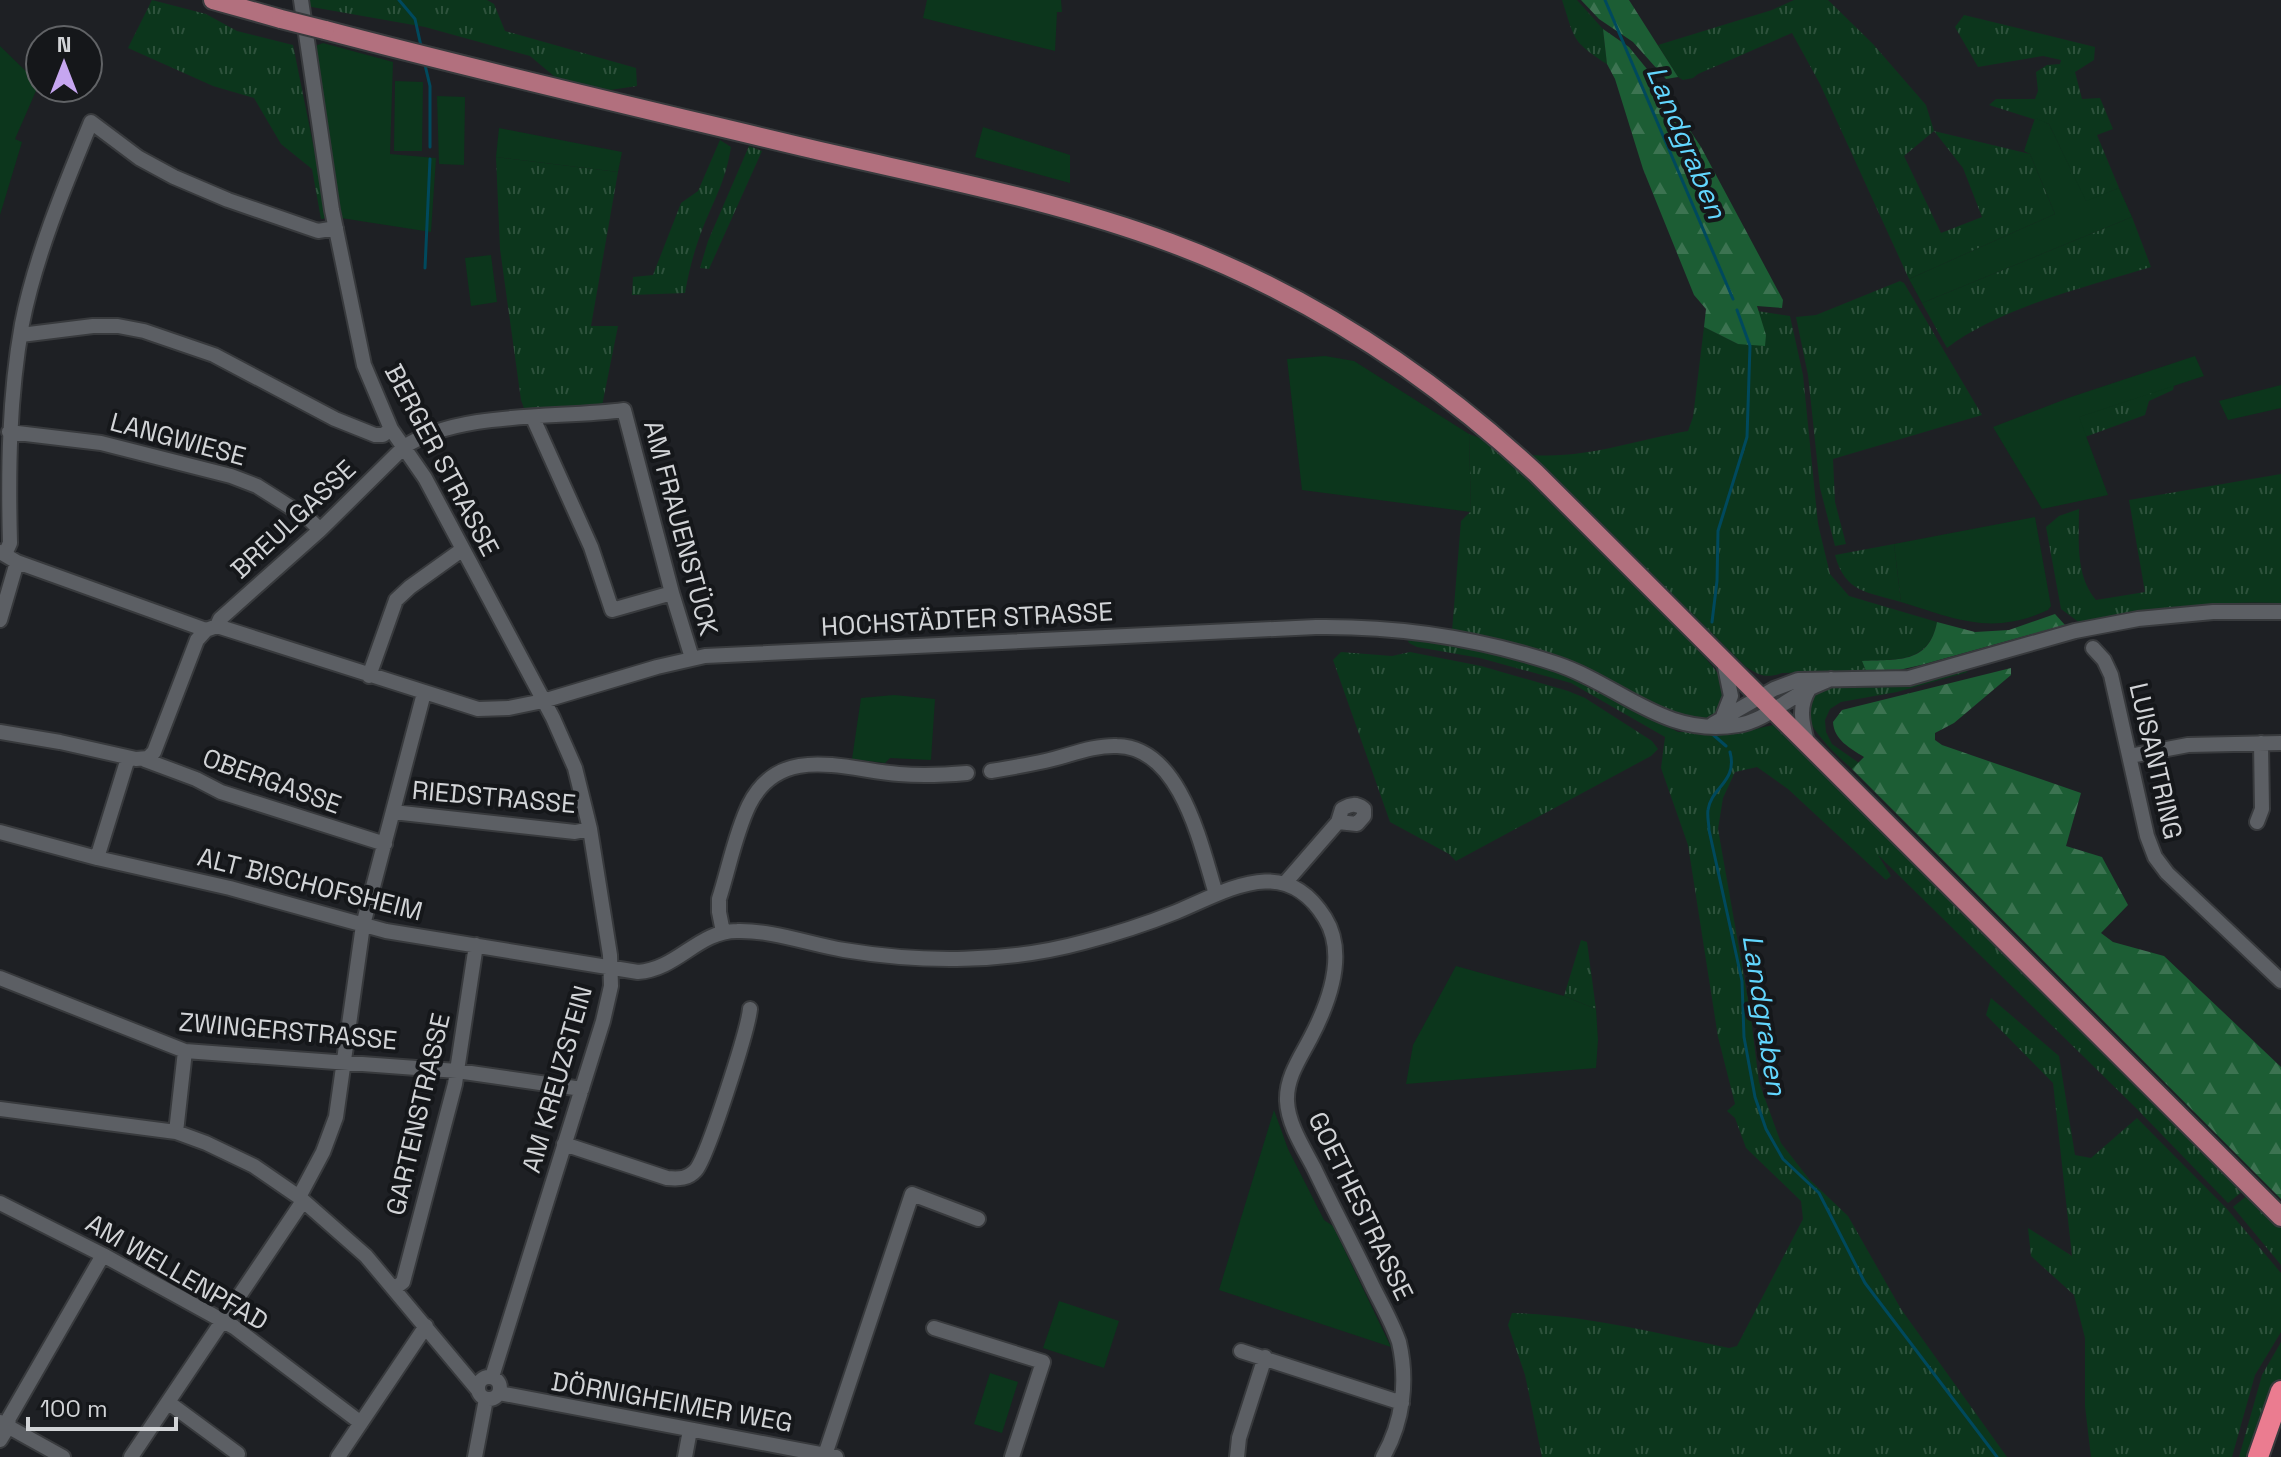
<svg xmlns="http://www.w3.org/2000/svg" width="2281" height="1457" font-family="'Space Grotesk',sans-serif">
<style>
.grass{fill:url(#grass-tufts);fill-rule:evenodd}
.forest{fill:url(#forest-firs)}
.green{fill:#0c361c}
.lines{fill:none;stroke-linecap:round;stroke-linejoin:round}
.stream{stroke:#00495d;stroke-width:3}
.minor-casing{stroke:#383a3d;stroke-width:18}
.major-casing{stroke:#383a3d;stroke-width:22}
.highway-casing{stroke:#383a3d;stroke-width:24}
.minor{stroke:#5c5f64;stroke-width:14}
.major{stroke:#b2707e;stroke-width:18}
.highway{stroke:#eb7c90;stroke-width:20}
.major-bridge-casing{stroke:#383a3d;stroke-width:22;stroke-linecap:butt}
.major-bridge{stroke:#b2707e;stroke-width:18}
.labels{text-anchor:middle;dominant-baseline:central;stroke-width:8;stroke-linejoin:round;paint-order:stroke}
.street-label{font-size:26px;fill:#d2d4d7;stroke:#15171a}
.water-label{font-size:28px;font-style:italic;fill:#62d6fe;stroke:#15171a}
</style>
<defs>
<pattern id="grass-tufts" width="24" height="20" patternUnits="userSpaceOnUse" patternTransform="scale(2)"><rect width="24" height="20" fill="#0c361c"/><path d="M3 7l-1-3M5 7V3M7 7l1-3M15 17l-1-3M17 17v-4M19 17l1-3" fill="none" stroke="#2e523c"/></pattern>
<pattern id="forest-firs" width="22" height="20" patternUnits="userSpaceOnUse" patternTransform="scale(2)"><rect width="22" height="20" fill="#1c5d34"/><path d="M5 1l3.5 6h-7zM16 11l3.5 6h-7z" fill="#3c7351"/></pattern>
</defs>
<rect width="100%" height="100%" fill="#1e2024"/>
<path class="grass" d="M152,0L206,14L237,31L293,45L328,218L321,219L312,169L281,144L254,98L213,86L128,48Z
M305,0H487L494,4L505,31L636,68L637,86L610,90L555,77L530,56L425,27L306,6Z
M1562,0H1577L1603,29L1607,64C1571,41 1575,39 1562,0Z
M1794,0H1828L1873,44L1926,105L1934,131L2030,154L2055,214L1909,279L1820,84L1792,33L1698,74L1693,78L1683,80L1678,77L1658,45L1772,10ZM1934,131L1963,168L1982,217L1941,233L1904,156Z
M1964,15L2095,47L2094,60L2075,72L2082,99L2100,98L2113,129L2097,135L2119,188L2086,202L2049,124L1989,105L1996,99H2035L2038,91L2036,72L2047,65L2060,64L2061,60L2043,56L1978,67L1955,27Z
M720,140L731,147C726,179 716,196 704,225C695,247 689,270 685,293L632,295L633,277L653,275L681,203L698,191Z
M749,146L762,151L709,269L700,268L708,241Z
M496,157L618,172L591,326H618L602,406L525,411L521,400L500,249Z
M2132,217L2151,267C2088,286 1999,308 1947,348L1922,303Z
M1900,281L1904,283L1982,415L1833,459L1835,502L1846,544L1835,546L1820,488L1808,375L1796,317L1816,315Z
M1757,311L1790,316L1803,375L1818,524L1830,574L1849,596L1937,622C1929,664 1896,659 1862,661L1866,671L1782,673C1766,679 1758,675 1745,666L1532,455C1586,459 1636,440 1688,431L1693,417L1704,327L1738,344L1766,335Z
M2174,385L2173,390L2149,401L2145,415L2085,437L2078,417Z
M1469,434L1488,441L1695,647C1706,660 1730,680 1725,700C1724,705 1718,713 1715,718L1702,721L1642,703L1452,631L1461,521L1471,511Z
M2281,474V603C2213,600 2147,609 2080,623L2061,609L2046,527L2059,516L2079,509C2079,540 2075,575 2096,600L2145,592L2129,500Z
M1894,544L1901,602C1868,592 1845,593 1835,555Z
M1406,636L1514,656L1573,676L1678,732L1747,731L1773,725L2243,1191L2228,1203L2135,1107L1878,855L1891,876L1886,880L1788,789L1757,767L1735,772L1723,798L1718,829L1750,1011L1759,1082L1781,1143L1809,1179L1848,1216L1901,1309L2007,1457H1542L1525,1375L1508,1325L1512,1313C1586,1315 1656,1333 1729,1348L1737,1346L1803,1219L1801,1201L1746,1148L1735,1118L1727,1111L1735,1104L1718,1037L1688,845L1661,768L1665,737L1571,683L1480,658L1417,647L1409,643Z
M1341,652L1392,656L1410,652L1481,666L1568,691L1585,698L1652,741L1658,749L1651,756L1456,861L1449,854L1390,822L1333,660Z
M1966,671L1968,672L1897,692L1841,702L1830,709L1825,720L1826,732L1832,744L1859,763L1852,769C1836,754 1777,704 1825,689C1845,683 1867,689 1887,687C1914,685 1939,676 1966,671Z
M1581,940L1587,942L1596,1009L1564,996Z
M1991,998L2059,1056L2075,1155L2091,1158L2137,1118L2227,1209L2281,1273V1332L2255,1375L2232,1457H2091L2085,1406V1338L2074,1295L2031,1256L2028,1228L2072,1256L2053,1083L1986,1015Z
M2249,1194L2281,1228V1265L2233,1207Z
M2281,1342V1381L2275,1391L2252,1457H2239L2262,1375Z"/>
<path class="forest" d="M1581,0H1629L1678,77L1666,79L1633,42L1599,19Z
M1603,29L1629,47L1660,85L1701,147L1783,300L1782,308L1757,306L1766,335L1765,346L1738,344L1704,327L1706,309L1694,295L1643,169L1615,79L1607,64Z
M2055,614L2065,625L1921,665L1899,670L1866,671L1862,661C1896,659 1929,665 1937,622L1975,632L2009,630Z
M2011,668V675L1954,723L1935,733V740L1942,745L2081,793L2066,846L2102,857L2128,905L2101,933L2113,942L2164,956L2281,1067V1199L1852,769L1864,757C1850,748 1834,740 1833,722L1842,710Z"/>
<path class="green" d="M927,0H1061L1062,12H1057L1055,51L923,18Z
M323,43L393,62L390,154L436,158L431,232L341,218L312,57L315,46Z
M0,46L39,84L15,139L22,142L0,215Z
M395,81L423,82L422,151H394Z
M437,96L465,97L464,165L439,164Z
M2035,118L2049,124L2086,201L2119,188L2132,217L1922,303L1909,279L2055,214L2030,154L2024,151Z
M983,127L1070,155V183L975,157Z
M499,128L622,152L618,172L496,157Z
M491,255L497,302L471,306L465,258Z
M1325,356L1354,361L1469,434L1471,512L1302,490L1287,359Z
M2195,356L2204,376L2079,417L2108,495L2042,509L1993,427L2071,397Z
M2281,385V408L2228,420L2219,401Z
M2035,517L2051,606L2048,610C1992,636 1956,619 1901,602L1894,544Z
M894,695L935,699L931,760L890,758L885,763L852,759L861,698Z
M1456,966L1564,996L1596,1009L1598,1040L1596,1068L1406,1084L1413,1045Z
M1274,1110L1288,1149L1324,1220L1333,1226L1391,1347L1219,1290Z
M1059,1301L1119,1321L1104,1368L1043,1348Z
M990,1373L1018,1382L1002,1433L974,1424Z"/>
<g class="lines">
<path class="stream" d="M399,0L415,19L421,46
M1605,0L1733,299
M425,65L430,86V147
M425,268L430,159
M1712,622L1717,581L1718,531L1747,437L1750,346L1737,310
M1710,732L1726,746
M1730,752C1738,782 1711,787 1708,810C1707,816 1709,824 1709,830L1742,981L1744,1037L1755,1097L1766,1129L1783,1159L1819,1193L1865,1283L1997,1457"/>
<defs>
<path id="minor" d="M301,0L332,210L364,365L391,429L425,478L553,718L575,768L590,829L610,955L611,986L603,1021L492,1377
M21,335L93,326H118L144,331L214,355L335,419L375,435H383L391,429
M533,418L591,547L612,610L672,593
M9,432L101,443L231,476L257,486L309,519L320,530
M0,552L17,562L206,630
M5,554L10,543C8,470 9,397 22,324C35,257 65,185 91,122L139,158L174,177L228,200L318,231L336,228
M0,620L17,562
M217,626L220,619L320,530L404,447C460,410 558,419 624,410L672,593L692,658
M2093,648L2104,660L2111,675L2147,836L2155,857L2167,873L2281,981
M369,676L396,600L410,587L463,549
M1722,719L1731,696L1724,662
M1713,724L1774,689L1798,680L1909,678L2075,631L2138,619L2213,612H2281
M0,732L60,742L136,759L148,758L154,752L197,640L206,630L217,626L478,709L509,708L543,701L657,667L705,656L1316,627C1398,626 1479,638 1557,664C1620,685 1665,738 1738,725C1761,721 1778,706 1798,695C1808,688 1820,684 1831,679
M1807,742C1802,722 1798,707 1809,689
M2130,756L2188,745L2281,743
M145,760L196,779L221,792L385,844
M991,771C1009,768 1027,765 1045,761C1068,756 1093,745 1117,746C1181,747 1201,846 1216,894
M393,812L575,832L590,829
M2257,822L2262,809L2261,743
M0,832L97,858L230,888L386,931L638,972C678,969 698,931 737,931C772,930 809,944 844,950C922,963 1007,963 1084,942C1115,934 1146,924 1176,912C1229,890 1285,853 1325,918C1348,955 1328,1005 1310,1039C1300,1058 1286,1078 1287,1101C1288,1124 1303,1147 1314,1168C1333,1208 1354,1247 1373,1287C1382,1305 1392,1322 1399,1342C1408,1381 1403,1422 1383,1457
M97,858L128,758
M1285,883L1338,822L1342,809C1351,804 1356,803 1364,809V816L1357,824L1338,822
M723,932L719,912V899C729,868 735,834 749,805C780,742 846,770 899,774C922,776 944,775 967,773
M0,978L185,1051L457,1071L582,1089
M0,1109L176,1132L206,1143L254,1166L299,1197L366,1256L478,1390
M176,1132L185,1051
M564,1144L667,1178C679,1179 688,1179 696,1170C708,1155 748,1030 750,1009
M299,1197L323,1152L336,1117L363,925L424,693
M0,1203L103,1255L234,1327L361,1423
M395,1288L403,1282L455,1084L476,945
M934,1328L1043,1362L1012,1457
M1241,1351L1402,1403
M478 1388a11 11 0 1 1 22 0a11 11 0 1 1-22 0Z
M499,1393L836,1457
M169,1403L238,1454
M0,1422L63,1457
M0,1440L8,1427L9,1418L103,1255
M825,1455L912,1194L978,1219
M131,1457L303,1201
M338,1457L426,1326
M475,1457L486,1399
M685,1457L690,1430
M1237,1457L1239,1438L1265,1357"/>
<path id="major" d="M213,0L281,19
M325,30C484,72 644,109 803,147C926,176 1053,199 1171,243C1308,294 1429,374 1536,473L2281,1217"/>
<path id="highway" d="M2258,1457L2281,1391"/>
</defs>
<use href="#minor" class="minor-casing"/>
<use href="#major" class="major-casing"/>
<use href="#highway" class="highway-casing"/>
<use href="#minor" class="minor"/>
<use href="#major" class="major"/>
<use href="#highway" class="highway"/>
<defs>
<path id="major-bridge" d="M281,19L325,30"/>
</defs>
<use href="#major-bridge" class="major-bridge-casing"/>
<use href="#major-bridge" class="major-bridge"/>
</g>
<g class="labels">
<g class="street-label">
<text transform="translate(178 439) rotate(15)">LANGWIESE</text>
<text transform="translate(442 460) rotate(62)">BERGER STRASSE</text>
<text transform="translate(293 519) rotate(-43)">BREULGASSE</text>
<text transform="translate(681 528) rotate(75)">AM FRAUENSTÜCK</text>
<text transform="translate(967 619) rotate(-3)">HOCHSTÄDTER STRASSE</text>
<text transform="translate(2156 761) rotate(77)">LUISANTRING</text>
<text transform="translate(272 781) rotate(20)">OBERGASSE</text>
<text transform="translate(494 797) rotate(5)">RIEDSTRASSE</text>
<text transform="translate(310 884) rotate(14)">ALT BISCHOFSHEIM</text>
<text transform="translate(288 1031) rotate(5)">ZWINGERSTRASSE</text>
<text transform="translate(557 1079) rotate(-74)">AM KREUZSTEIN</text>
<text transform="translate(418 1114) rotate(-77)">GARTENSTRASSE</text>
<text transform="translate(1361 1206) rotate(64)">GOETHESTRASSE</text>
<text transform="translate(177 1272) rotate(30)">AM WELLENPFAD</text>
<text transform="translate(672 1402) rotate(10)">DÖRNIGHEIMER WEG</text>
</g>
<g class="water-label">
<text transform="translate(1687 142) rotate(67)">Landgraben</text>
<text transform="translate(1765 1015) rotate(81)">Landgraben</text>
</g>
</g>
<g transform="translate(64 64)"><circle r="38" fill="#15171a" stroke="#616366" stroke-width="2"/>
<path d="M0-6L14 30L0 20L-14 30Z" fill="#c6a6f0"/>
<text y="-12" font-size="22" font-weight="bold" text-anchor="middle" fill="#d2d4d7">N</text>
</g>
<path d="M28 1417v12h148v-12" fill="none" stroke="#d2d4d7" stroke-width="4"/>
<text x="40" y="1417" font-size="24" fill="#d2d4d7" stroke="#15171a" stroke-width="6" paint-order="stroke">100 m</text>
</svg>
